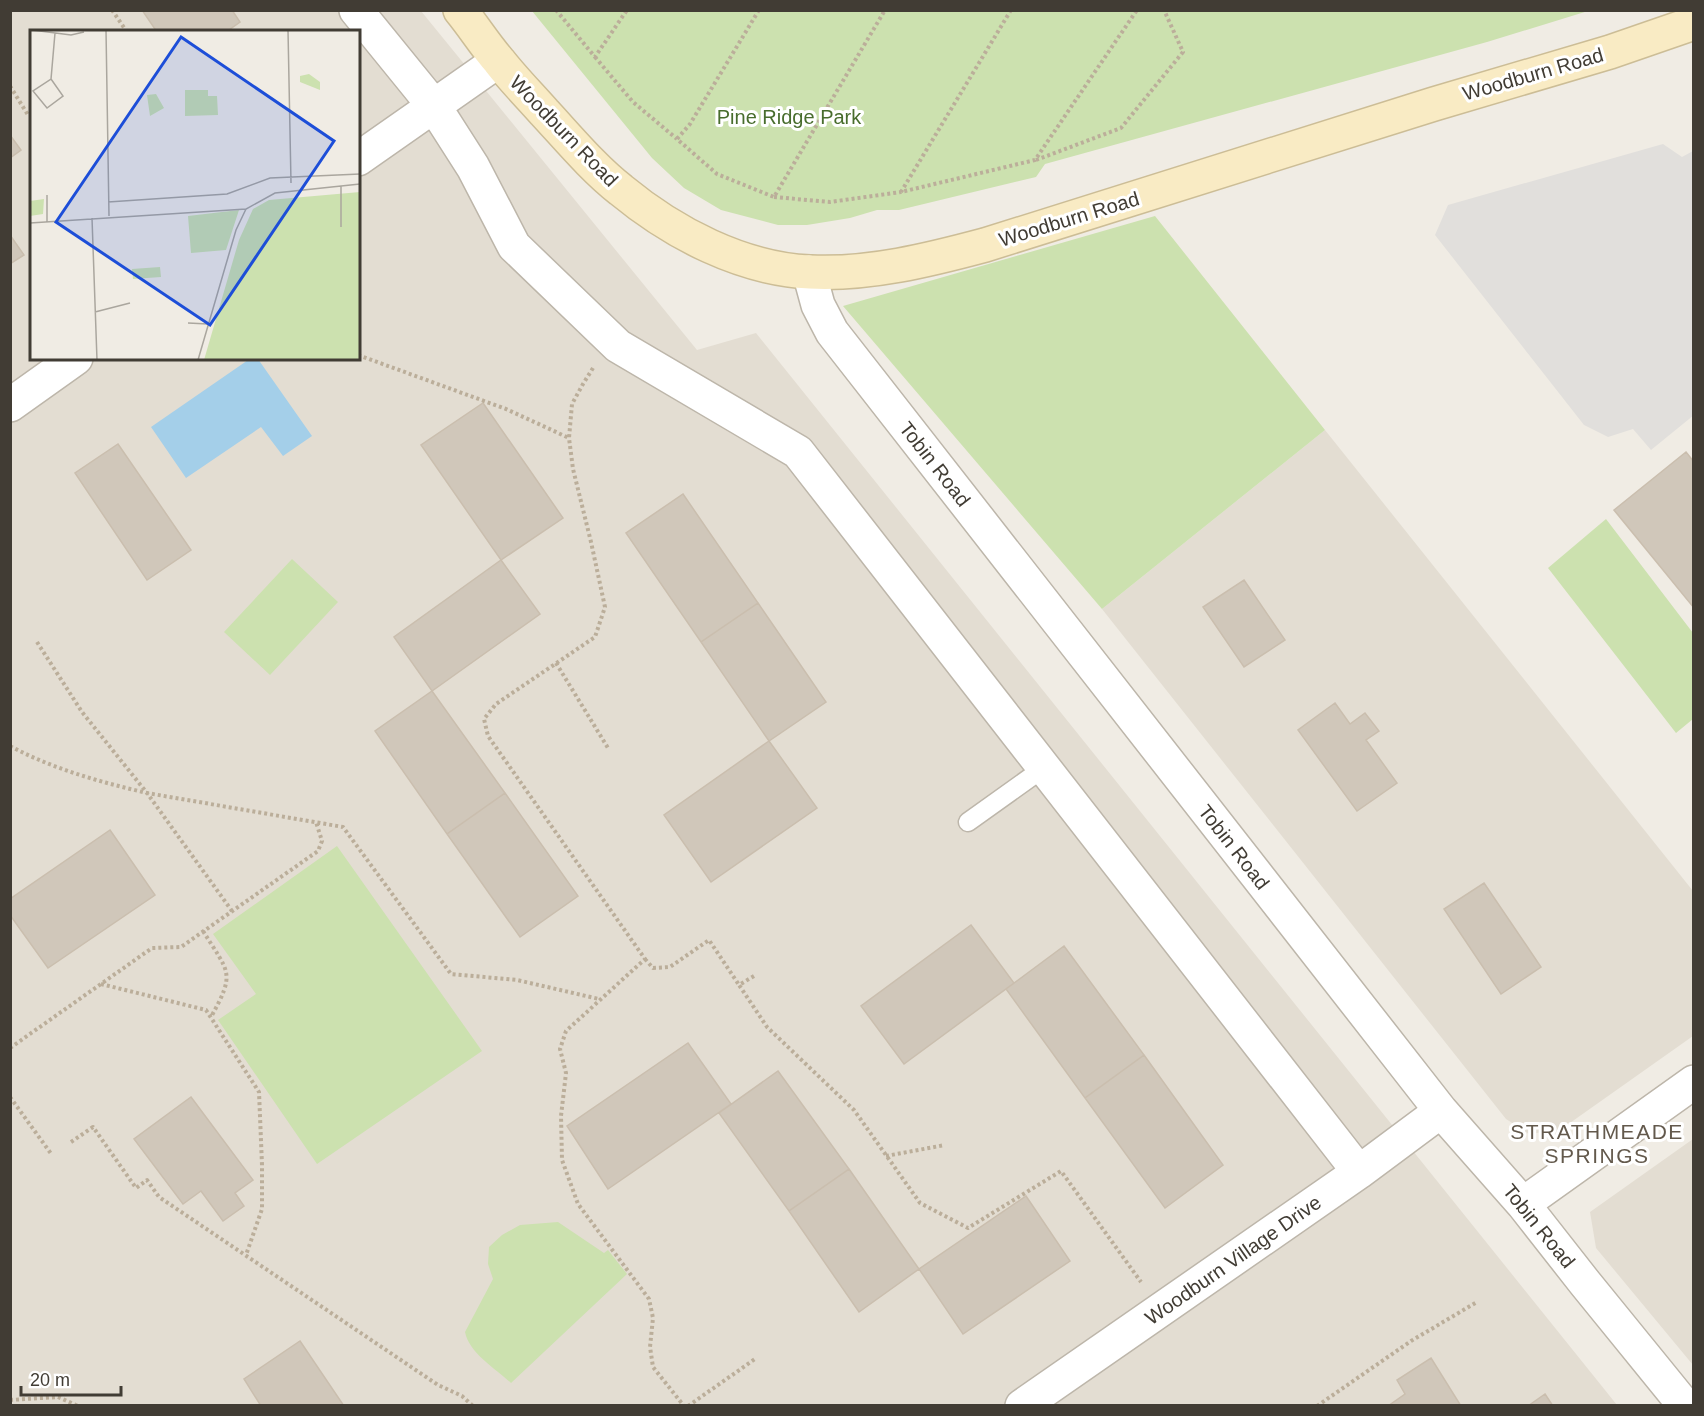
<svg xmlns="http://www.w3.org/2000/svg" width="1704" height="1416" font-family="Helvetica,sans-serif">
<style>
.residential{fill:#e3ddd2;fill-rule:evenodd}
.green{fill:#cce1af}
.parking{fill:#e1dfdc}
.water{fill:#a4cfe9}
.building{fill:#d0c7ba;stroke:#cabeae;stroke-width:1.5}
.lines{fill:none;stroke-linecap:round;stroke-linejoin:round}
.lane-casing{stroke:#bdb6aa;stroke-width:21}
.street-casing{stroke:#bdb6aa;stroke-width:36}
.secondary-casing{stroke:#ccbd96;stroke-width:36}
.path{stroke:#bbae9a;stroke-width:4;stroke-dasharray:3 3;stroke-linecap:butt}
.lane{stroke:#fff;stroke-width:18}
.street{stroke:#fff;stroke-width:33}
.secondary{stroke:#f9ebc4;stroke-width:33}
.labels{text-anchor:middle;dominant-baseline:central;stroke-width:6;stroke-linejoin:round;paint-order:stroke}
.street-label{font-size:20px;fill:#413c34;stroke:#fff}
.park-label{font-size:20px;fill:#486d2d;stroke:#fff}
.neighbourhood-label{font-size:21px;letter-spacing:1.5px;fill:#63594c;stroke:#fff}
.inset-road{fill:none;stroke:#aaa69e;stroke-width:1.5}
.view{fill:#1d4ed8;fill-opacity:0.15;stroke:#1d4ed8;stroke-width:3}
.inset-edge{fill:none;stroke:#413c34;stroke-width:3}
</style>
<rect width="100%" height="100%" fill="#f0ece4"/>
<path class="residential" d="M10,11H421L697,350L756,333L1617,1405H11ZM32,32H358V358H32Z
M1325,430L1693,891V1036L1560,1130L1529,1134L1506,1119L1102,609Z
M1693,1139V1365L1596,1248L1590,1212Z"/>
<path class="green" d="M532,11H1588L1487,42L1045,164L1036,177L899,210H877L850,218L807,225H778L721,210L684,188L652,158Z
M1155,216L1325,430L1102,609L843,306Z
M1606,519L1693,633V719L1676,733L1548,568Z
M292,559L338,602L270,675L224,632Z
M337,846L482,1051L317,1164L218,1020L256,994L213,934Z
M558,1222L604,1253L608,1250L627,1274L511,1383C496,1369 469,1353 465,1332L493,1279L488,1264L489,1247L502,1235L520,1225Z"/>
<path class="parking" d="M1663,144L1682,157L1693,151L1694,415L1651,450L1633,429L1608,437L1584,425L1435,235L1448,205Z"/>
<path class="water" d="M251,358L258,359L312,436L283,456L261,427L186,478L151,427Z"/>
<path class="building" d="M142,10H232L240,22L226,32H157Z
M10,135L21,150L10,158Z
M10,235L24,255L10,264Z
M483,403L563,518L501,560L421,445Z
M118,444L191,550L147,580L75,473Z
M1686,452L1694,462V608L1614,510Z
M683,494L758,603L701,642L626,533Z
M501,560L540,614L432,691L394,637Z
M1244,580L1285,640L1244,667L1203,607Z
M758,603L826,702L769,741L701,642Z
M432,691L505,793L447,834L375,731Z
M1335,703L1350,724L1365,713L1379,731L1366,740L1397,783L1357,811L1298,730Z
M769,741L817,808L711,882L664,815Z
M505,793L578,896L520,937L447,834Z
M110,830L155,895L48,968L10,915V899Z
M1484,883L1541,967L1501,994L1444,909Z
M971,925L1014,983L904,1064L861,1006Z
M1064,946L1144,1055L1085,1098L1006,989Z
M688,1043L731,1104L608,1189L567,1126Z
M1144,1055L1223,1165L1165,1208L1085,1098Z
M778,1071L849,1169L789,1211L719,1113Z
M191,1097L253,1180L235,1193L244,1206L223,1221L201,1191L183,1204L134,1139Z
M849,1169L919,1269L859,1312L789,1211Z
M1026,1196L1070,1261L963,1334L919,1269Z
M300,1341L344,1406H261L244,1379Z
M1431,1358L1461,1406H1388L1405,1394L1397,1380Z
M1545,1394L1553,1406H1528Z"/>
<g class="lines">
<defs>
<path id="lane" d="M968,822L1045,767"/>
<path id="street" d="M356,10L434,106L473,167L514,246L618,346L798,452L1359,1172
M358,159L498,61
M809,272L818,305L832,332L1441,1111L1523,1204L1585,1283L1685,1406
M10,405L76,358
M1523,1204L1694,1082
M1022,1406L1359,1172L1441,1111"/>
<path id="secondary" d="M460,10C474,27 485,45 499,61C513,79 529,95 544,112C569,139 593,168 621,190C673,233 742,269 810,272C869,275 929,260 985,245L1434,104L1610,52L1694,23"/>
</defs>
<use href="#lane" class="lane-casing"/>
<use href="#street" class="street-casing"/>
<use href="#secondary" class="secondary-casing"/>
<path class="path" d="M112,10L127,32
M556,10L595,57L627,10
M759,10L690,124L677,139L717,174L774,197L885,10
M1011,10L901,192L1035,160L1137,10
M595,57L633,102L677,139
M10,86L28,115L32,113
M1036,160L1121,128L1183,52L1164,10
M774,197L830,202L901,192
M358,355L506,409L569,438
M593,368L583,384L572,404L569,438L573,469L591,542L605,607L595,637L496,704L484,719L488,736L645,959L566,1031L560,1049L566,1073L561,1116L562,1160L578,1204L649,1299L653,1318L650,1347L653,1367L684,1406
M37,642L82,712L147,793L343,827L451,974L517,980L599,999
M556,663L608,748
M10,746C53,769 100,782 147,793L232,911
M203,931C229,973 236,972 211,1017
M645,959L653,968L670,967L709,940L739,985
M754,976L739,985L767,1027L854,1110L920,1203L968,1228L1061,1171L1141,1282
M101,984L206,1010L259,1092L262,1165V1209L246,1255
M10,1048L152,948L181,947L318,851L322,841L316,822
M10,1097L52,1155
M71,1142L93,1127L136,1188L147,1180L159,1197L438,1385L462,1396L473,1406
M886,1156L945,1145
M10,1400L58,1397L78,1406
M688,1406L755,1359
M1317,1406L1411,1341L1477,1302"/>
<use href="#lane" class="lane"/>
<use href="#street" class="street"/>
<use href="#secondary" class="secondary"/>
</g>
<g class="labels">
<g class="street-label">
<text transform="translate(1533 74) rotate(-16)">Woodburn Road</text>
<text transform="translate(564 131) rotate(46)">Woodburn Road</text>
<text transform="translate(1069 219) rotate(-17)">Woodburn Road</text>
<text transform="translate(935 464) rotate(52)">Tobin Road</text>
<text transform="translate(1234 847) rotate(52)">Tobin Road</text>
<text transform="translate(1539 1226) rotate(51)">Tobin Road</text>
<text transform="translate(1233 1260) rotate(-35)">Woodburn Village Drive</text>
</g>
<g class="park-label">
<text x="789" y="117">Pine Ridge Park</text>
</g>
<g class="neighbourhood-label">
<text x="1597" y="1131">STRATHMEADE<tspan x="1597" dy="24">SPRINGS</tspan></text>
</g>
</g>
<g transform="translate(30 30)">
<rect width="330" height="330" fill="#f0ece4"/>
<path d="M279,44L290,52V60L270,52V46ZM155,60H178V66H187L188,85L155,86ZM126,64L134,78L120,86L117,65ZM330,162V330H174L209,210L223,179L239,170ZM14,169L13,184L0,186V171ZM209,180L196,220L161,223L158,186ZM130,237L131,247L103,249L102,239Z" fill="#cce1af"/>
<path class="inset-road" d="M2,0L41,5L54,2M76,0L79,186M258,0L261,153M21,49L33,66L17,78L3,61L21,49L25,3M311,156V197M17,165V192M78,172L197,164L240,148L330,144M62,188L67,330M0,193L216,179M65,282L100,273M158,293L178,294M168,330L206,200L216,179L245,163L330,154"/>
<path class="view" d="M151,7L304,111L180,295L26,192Z"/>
<rect width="330" height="330" class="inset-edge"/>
</g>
<rect width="1704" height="1416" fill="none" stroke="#413c34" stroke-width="24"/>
<path d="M21 1386v9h100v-9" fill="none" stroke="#413c34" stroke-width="3"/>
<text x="30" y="1386" font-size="18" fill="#413c34" stroke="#ffffff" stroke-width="4.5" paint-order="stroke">20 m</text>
</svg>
